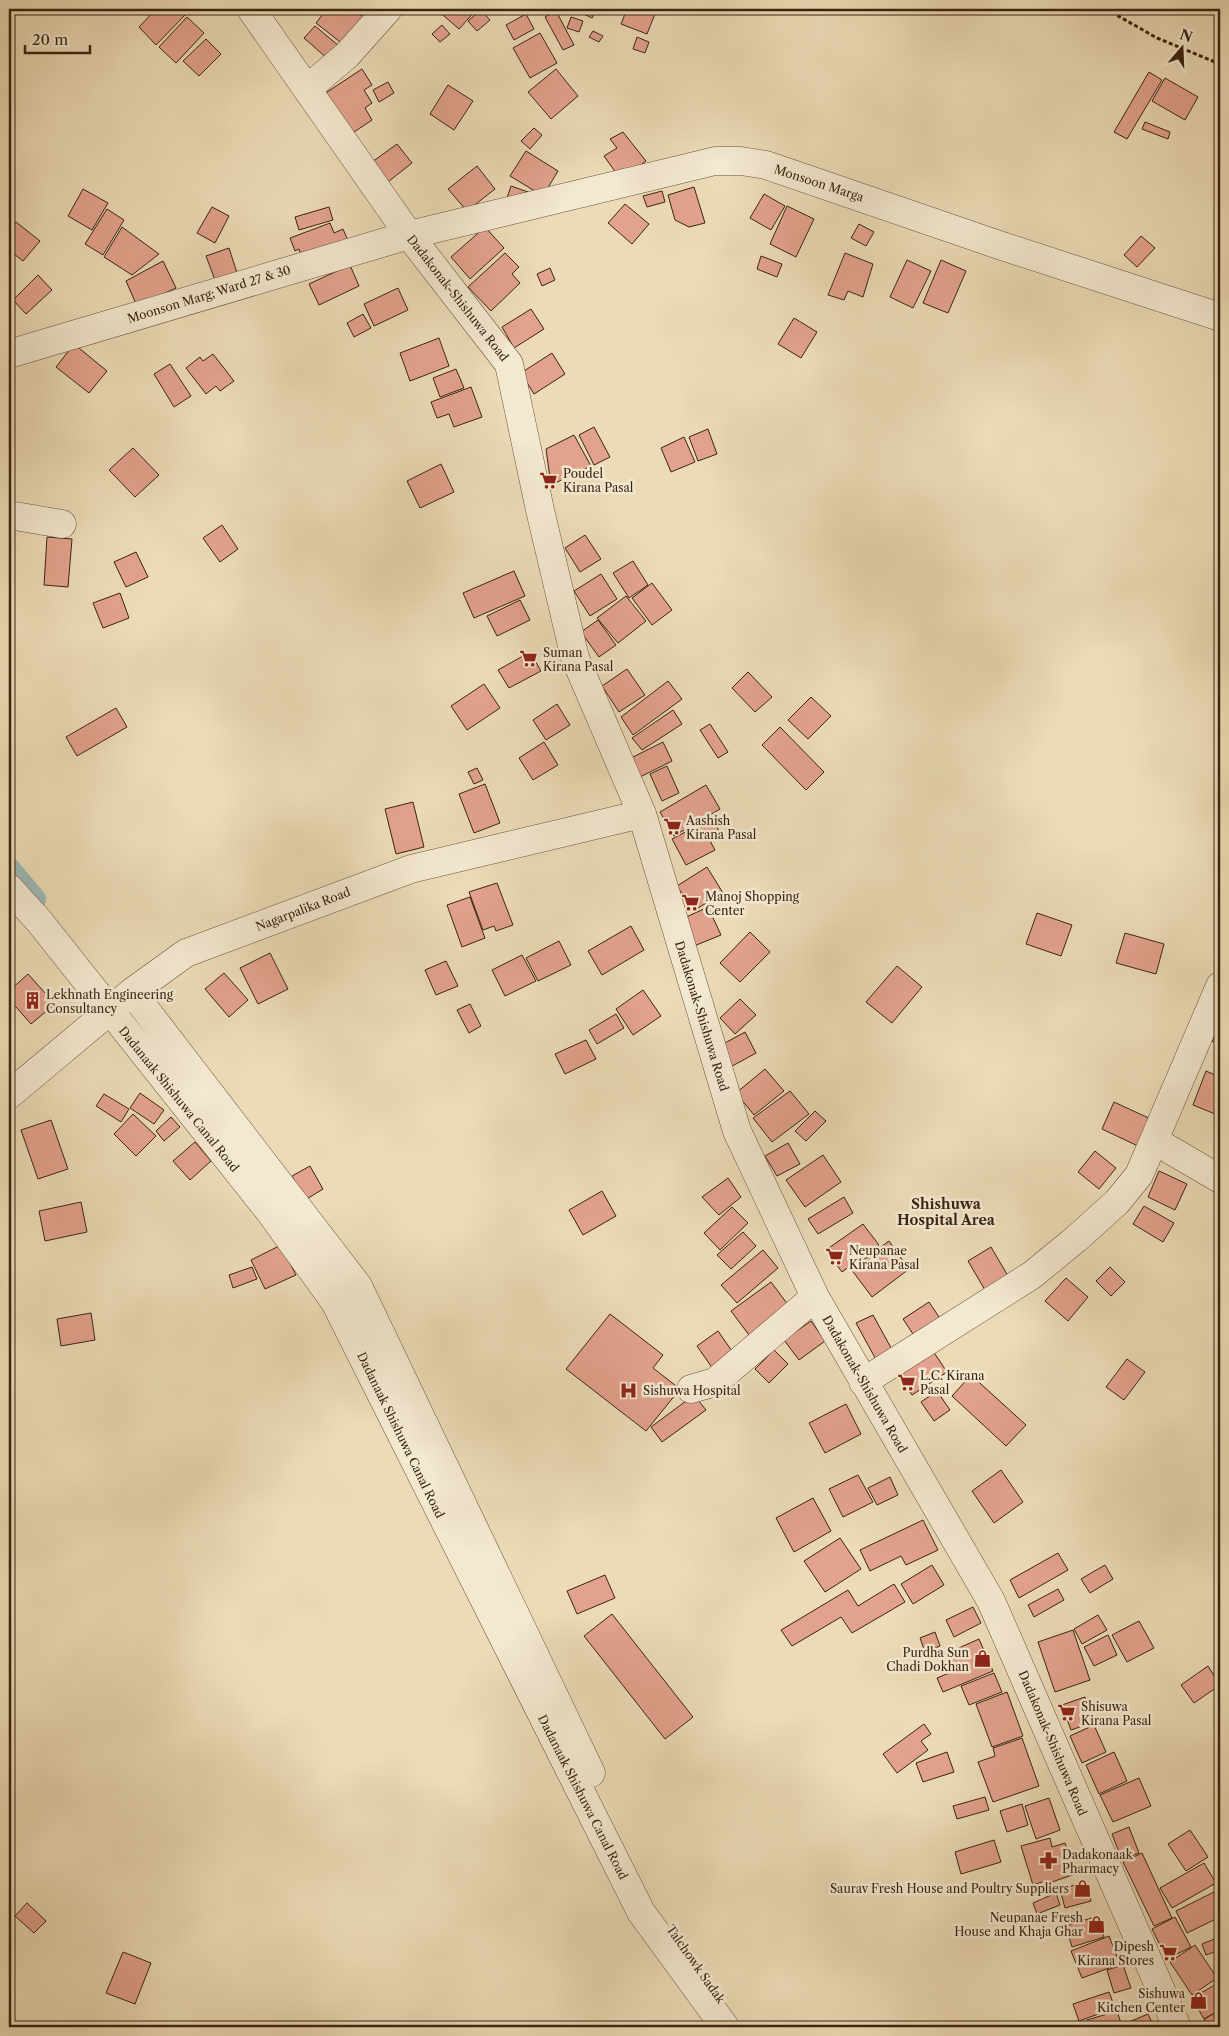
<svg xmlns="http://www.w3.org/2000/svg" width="1229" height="2036" font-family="'Libre Caslon Text',serif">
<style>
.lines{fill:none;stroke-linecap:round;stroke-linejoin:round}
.canal{stroke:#9cb9b7;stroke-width:22}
.building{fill:#e3a28d;stroke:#392413}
.minor-casing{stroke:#66523c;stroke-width:29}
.path{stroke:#392413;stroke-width:3;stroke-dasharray:4 2.5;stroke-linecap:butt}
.minor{stroke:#f3e8d0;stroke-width:28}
.labels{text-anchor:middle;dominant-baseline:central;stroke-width:5;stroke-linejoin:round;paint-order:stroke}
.street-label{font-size:12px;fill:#392413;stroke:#f3e8d0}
.poi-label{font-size:12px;fill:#392413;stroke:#f3e8d0;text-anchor:start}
.neighbourhood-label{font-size:14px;font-weight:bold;fill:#392413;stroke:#f3e8d0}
</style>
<rect width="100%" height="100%" fill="#ecdbb6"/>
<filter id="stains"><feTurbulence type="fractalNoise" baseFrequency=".004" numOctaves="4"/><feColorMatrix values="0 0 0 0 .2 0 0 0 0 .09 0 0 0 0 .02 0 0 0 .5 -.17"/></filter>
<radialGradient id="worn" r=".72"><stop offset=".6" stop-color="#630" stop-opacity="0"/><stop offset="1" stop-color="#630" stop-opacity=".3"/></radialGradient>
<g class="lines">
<path class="canal" d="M9,868L35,899"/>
</g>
<path class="building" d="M156,9H182L187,13L156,45L139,27Z
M327,9H352L365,18L344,45L316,23Z
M436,9H477L459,29Z
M573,9H597L592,18Z
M627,9H657L647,34L621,24Z
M481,10L490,20L477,31L468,21Z
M556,11L574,45L563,50L545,17Z
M526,14L534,29L514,40L506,25Z
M187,17L204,33L176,63L159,47Z
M571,17L583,21L579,32L567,28Z
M442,25L450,34L440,42L432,34Z
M315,26L339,46L328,59L304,38Z
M593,31L603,36L599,42L589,37Z
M540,33L557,63L530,78L513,48Z
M637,37L649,42L645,53L633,49Z
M206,39L221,54L199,76L183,61Z
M362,69L372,85L364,90L372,103L365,108L372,120L348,136L321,96Z
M556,69L578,96L551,119L528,92Z
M1149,72L1162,80L1127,139L1114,132Z
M1165,78L1198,97L1185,120L1152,101Z
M388,82L394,93L379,102L373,90Z
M448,85L473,101L454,130L430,114Z
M1145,122L1170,132L1168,139L1142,129Z
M534,128L542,135L530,149L521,141Z
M623,132L646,161L621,180L604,156L617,148L610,139Z
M397,144L412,163L384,185L368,165Z
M526,151L558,171L543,196L510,176Z
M477,166L495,189L467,211L448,189Z
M511,186L528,192L507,198Z
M694,187L705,223L689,227L675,220L668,195Z
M83,189L108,203L92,230L68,216Z
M662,191L665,202L647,207L643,196Z
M764,194L785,206L771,230L750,218Z
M625,204L649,224L632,244L608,223Z
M787,206L814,219L796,257L770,244Z
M212,207L229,216L215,243L197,233Z
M329,207L333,220L299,230L295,217Z
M107,209L124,220L103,255L85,244Z
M16,222L40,241L23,261L9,250V231Z
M330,223L334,233L343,229L349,243L304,264L299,249L295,251L290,238Z
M859,224L874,232L866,246L851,238Z
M122,227L159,254L132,275L104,257Z
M485,227L504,248L470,279L451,257Z
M1141,236L1155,248L1137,267L1124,255Z
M229,248L237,273L215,280L206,256Z
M505,253L519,267L512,274L520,283L491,311L468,287Z
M845,253L873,264L863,297L848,291L844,300L828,295Z
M761,256L782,264L777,277L757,269Z
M907,260L931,271L913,308L890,297Z
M941,260L966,271L948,313L923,303Z
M163,261L176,288L137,306L126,281Z
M350,265L359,286L319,305L309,284Z
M550,268L555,280L542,286L537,274Z
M38,275L52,290L26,314L13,300Z
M398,288L408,310L374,326L364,304Z
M531,309L544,329L514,348L502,327Z
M363,314L371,328L354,337L347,323Z
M794,318L817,332L801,358L778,344Z
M439,338L449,366L410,381L400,353Z
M74,344L107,371L89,393L56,367Z
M552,353L565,374L534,394L521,373Z
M213,354L234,381L220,391L216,386L206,394L186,368L200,357L203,361Z
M170,364L191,396L174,407L154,374Z
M456,369L464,388L440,397L433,378Z
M471,387L482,417L454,427L449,414L437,418L431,402Z
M594,427L610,457L594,465L579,435Z
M708,429L717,454L698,461L689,437Z
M574,435L591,466L551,485L546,449Z
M684,437L695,462L671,472L661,448Z
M133,448L159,475L135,497L109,470Z
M441,464L454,492L420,508L407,481Z
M222,525L238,549L220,562L203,538Z
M585,535L601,559L580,572L565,548Z
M47,537L72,539L68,587L44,585Z
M136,552L148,577L126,587L114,562Z
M633,561L648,585L629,598L613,573Z
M514,571L525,596L474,618L463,593Z
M601,574L617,599L590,616L574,591Z
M652,583L672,610L652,625L632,598Z
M120,593L129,618L103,628L93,603Z
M626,596L646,621L618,643L597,618Z
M520,600L530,620L497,636L487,616Z
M598,620L616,645L599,657L581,632Z
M530,652L541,671L509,688L498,670Z
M627,669L645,695L619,712L602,686Z
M748,672L772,697L755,712L732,688Z
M668,681L682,699L633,735L621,717Z
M484,684L500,708L467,730L451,706Z
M811,697L831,716L808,739L788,720Z
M557,704L570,725L546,740L533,720Z
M116,708L127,727L77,756L66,737Z
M673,710L682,724L642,750L632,738Z
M710,724L728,752L718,758L700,730Z
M780,727L824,772L806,790L762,745Z
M544,742L558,765L533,780L519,758Z
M663,742L672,761L640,777L631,758Z
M667,766L679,793L662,801L650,774Z
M477,768L483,780L474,784L468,772Z
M485,784L500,823L474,833L459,794Z
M706,785L720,809L674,836L660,812Z
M413,802L424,847L396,854L385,809Z
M712,818L719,831L708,837L715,850L686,865L672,839Z
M707,867L723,893L693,911L677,886Z
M497,883L513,925L496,931L494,926L483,930L469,892Z
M470,897L485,938L462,947L447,905Z
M708,907L721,935L694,946L682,919Z
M1037,913L1072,925L1061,956L1026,944Z
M631,926L644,950L602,975L588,951Z
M750,932L770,952L740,982L720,963Z
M1125,933L1164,944L1156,974L1116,963Z
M559,941L571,965L538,981L526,958Z
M270,953L288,989L258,1004L240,968Z
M522,955L536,981L505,996L492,970Z
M446,961L458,986L436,995L425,970Z
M897,966L922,987L892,1023L866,1002Z
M224,973L248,1000L229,1017L205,989Z
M28,974L55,1004L31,1024L9,999V991Z
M643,990L661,1016L633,1035L616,1009Z
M740,999L756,1015L735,1034L720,1018Z
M470,1004L481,1026L469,1033L457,1010Z
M616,1014L624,1028L597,1044L589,1030Z
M1220,1025V1045L1212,1041Z
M745,1032L756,1053L725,1070L714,1049Z
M586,1040L596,1059L565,1074L555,1054Z
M765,1069L784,1091L754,1115L736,1093Z
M1206,1071L1220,1077V1116L1193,1105Z
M790,1091L809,1114L772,1142L753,1118Z
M140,1093L164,1110L154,1124L130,1108Z
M104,1094L129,1109L121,1122L96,1106Z
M1114,1102L1153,1120L1140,1147L1102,1129Z
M815,1111L826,1121L806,1141L795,1131Z
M133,1114L156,1136L136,1156L114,1134Z
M171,1117L180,1127L164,1141L156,1131Z
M51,1120L68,1169L38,1179L21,1130Z
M195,1142L211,1161L190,1180L173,1161Z
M788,1143L800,1164L777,1176L765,1156Z
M1095,1151L1116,1168L1099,1189L1078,1172Z
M823,1155L841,1182L805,1207L786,1180Z
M310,1166L323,1189L305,1200L292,1176Z
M1159,1171L1187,1184L1175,1210L1148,1197Z
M728,1178L741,1197L719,1215L702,1197Z
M602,1191L616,1216L583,1235L569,1210Z
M844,1197L853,1213L818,1234L808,1219Z
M81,1202L87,1232L45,1241L39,1211Z
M1144,1206L1174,1223L1163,1242L1133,1224Z
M732,1207L748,1223L720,1250L704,1233Z
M863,1224L879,1245L842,1272L826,1250Z
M743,1232L756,1246L731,1269L717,1255Z
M889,1241L909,1269L872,1297L851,1269Z
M281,1245L296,1275L265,1289L251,1260Z
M991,1247L1008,1276L985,1290L968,1261Z
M763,1250L778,1268L737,1303L721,1285Z
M252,1267L257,1279L233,1288L229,1275Z
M1110,1267L1125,1282L1111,1296L1096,1281Z
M1066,1278L1088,1297L1068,1321L1045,1301Z
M771,1282L789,1306L749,1335L731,1311Z
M929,1302L945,1326L919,1343L903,1319Z
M91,1313L95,1340L61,1346L57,1319Z
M610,1314L663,1355L653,1368L680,1389L646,1431L566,1369Z
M873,1315L896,1357L879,1365L856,1323Z
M811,1321L825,1341L799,1360L784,1340Z
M718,1331L734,1354L713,1369L697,1346Z
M774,1350L788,1364L769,1383L755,1369Z
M933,1351L947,1372L912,1395L898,1374Z
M1127,1359L1145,1372L1124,1400L1106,1387Z
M971,1375L1026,1425L1006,1446L952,1396Z
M937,1391L950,1410L934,1421L921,1402Z
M694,1395L706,1410L662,1442L651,1427Z
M846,1404L861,1434L825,1453L809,1423Z
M1001,1470L1023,1502L994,1523L972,1491Z
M858,1475L873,1502L843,1517L829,1489Z
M890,1477L898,1495L877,1505L868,1488Z
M813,1498L831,1531L794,1552L776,1518Z
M923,1520L938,1550L906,1565L901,1556L870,1571L860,1550Z
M840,1538L861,1569L825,1592L804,1561Z
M1058,1553L1068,1570L1019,1598L1010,1580Z
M932,1565L944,1585L913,1604L901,1584Z
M1105,1565L1113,1579L1090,1593L1081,1579Z
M605,1575L615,1598L577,1614L567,1591Z
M894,1584L905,1602L852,1633L841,1617L792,1646L781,1630L848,1590L858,1606Z
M1058,1589L1064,1600L1034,1617L1028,1605Z
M973,1607L981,1623L954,1637L946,1620Z
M612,1614L693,1717L665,1739L584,1636Z
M1098,1615L1107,1630L1082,1644L1074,1629Z
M1139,1621L1154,1648L1127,1662L1112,1635Z
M1073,1630L1090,1680L1055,1692L1038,1642Z
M935,1632L940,1646L925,1652L920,1638Z
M1108,1635L1117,1655L1094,1666L1084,1647Z
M979,1639L993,1671L943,1692L937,1678L949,1673L941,1656Z
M1208,1666L1220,1685L1194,1703L1181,1685Z
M994,1673L1002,1692L969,1705L961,1686Z
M1007,1692L1023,1736L992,1747L976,1704Z
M1085,1697L1094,1722L1071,1730L1062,1705Z
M924,1724L931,1734L921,1741L928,1750L897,1773L883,1754Z
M1094,1725L1106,1752L1082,1763L1070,1736Z
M1022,1738L1039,1786L993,1802L978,1762L995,1756L993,1748Z
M947,1752L954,1772L923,1782L916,1763Z
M1114,1752L1127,1781L1099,1794L1086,1765Z
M1139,1778L1151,1806L1113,1822L1100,1795Z
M985,1797L989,1810L957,1819L953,1806Z
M1049,1798L1060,1830L1036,1839L1025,1806Z
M1022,1804L1028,1825L1007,1832L1000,1811Z
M1129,1827L1139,1853L1122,1860L1112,1834Z
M1190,1830L1208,1857L1186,1871L1168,1844Z
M1050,1838L1052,1847L1065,1843L1075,1874L1049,1883L1048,1880L1033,1885L1021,1846Z
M994,1840L1001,1862L961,1874L955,1852Z
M1142,1853L1172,1918L1154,1926L1123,1862Z
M1204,1863L1216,1883L1172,1908L1160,1888Z
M1086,1882L1091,1901L1065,1908L1060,1889Z
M1220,1889V1917L1187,1933L1176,1911Z
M1056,1893L1060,1905L1037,1914L1033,1903Z
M27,1903L46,1921L34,1933L15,1916Z
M1098,1916L1104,1937L1072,1947L1066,1926Z
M1175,1917L1191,1947L1167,1959L1152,1929Z
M1109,1936L1120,1964L1082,1978L1071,1951Z
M1217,1938L1220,1950L1206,1955L1202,1944Z
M1195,1945L1217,1978L1192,1995L1170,1962Z
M123,1952L151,1963L135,2004L106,1993Z
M1123,1965L1131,1988L1114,1993L1107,1970Z
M1220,1982V2010L1204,2019L1192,1998Z
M1109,1992L1115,2008L1079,2021L1073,2004Z
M1220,2010V2027H1209L1204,2019Z
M1117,2011L1121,2023L1107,2027H1090L1087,2020Z
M1148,2014L1154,2027H1117Z"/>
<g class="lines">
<defs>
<path id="minor" d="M251,9L409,235L509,364L540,510L575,658L642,814L737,1131L815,1297L991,1601L1177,2027
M307,89L347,55L388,9
M9,354L409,235L715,161H741L766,165L999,245L1220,317
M9,515L62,524
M9,888L39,921L270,1212L335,1302L641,1912L725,2027
M132,992L358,1286L591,1773
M9,1095L132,992L186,953L411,869L642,814
M1155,1141L1220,1179
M863,1382L1032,1275L1076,1239L1117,1202L1139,1175L1220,986
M691,1389L715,1382L815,1297"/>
</defs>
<use href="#minor" class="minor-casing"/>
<path class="path" d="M1106,9L1157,38L1220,64"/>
<use href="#minor" class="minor"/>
</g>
<defs>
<symbol id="supermarket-bare" viewBox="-9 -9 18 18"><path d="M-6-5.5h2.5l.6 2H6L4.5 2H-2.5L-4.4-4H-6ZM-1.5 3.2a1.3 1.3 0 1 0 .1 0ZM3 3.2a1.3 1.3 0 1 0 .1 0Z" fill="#8f2418" stroke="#f3e8d0" stroke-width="2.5" paint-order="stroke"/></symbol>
<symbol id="building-bare" viewBox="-9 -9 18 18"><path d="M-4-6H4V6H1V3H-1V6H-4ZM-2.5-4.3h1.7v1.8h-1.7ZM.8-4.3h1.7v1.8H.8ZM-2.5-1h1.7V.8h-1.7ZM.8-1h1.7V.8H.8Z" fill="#8f2418" stroke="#f3e8d0" stroke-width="2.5" paint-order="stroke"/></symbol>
<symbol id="hospital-bare" viewBox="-9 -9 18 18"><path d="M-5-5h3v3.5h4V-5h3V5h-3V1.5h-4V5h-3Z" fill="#8f2418" stroke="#f3e8d0" stroke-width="2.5" paint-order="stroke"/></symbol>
<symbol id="shop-bare" viewBox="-9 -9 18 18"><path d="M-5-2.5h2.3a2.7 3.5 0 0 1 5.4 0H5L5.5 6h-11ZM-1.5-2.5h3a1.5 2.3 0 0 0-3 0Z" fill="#8f2418" stroke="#f3e8d0" stroke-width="2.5" paint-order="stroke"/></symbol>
<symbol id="pharmacy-bare" viewBox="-9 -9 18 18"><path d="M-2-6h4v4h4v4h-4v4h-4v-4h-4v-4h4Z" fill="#8f2418" stroke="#f3e8d0" stroke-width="2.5" paint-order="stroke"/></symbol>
</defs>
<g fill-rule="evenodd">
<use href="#supermarket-bare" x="536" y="468" width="25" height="25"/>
<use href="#supermarket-bare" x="516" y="646" width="25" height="25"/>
<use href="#supermarket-bare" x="660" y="814" width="25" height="25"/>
<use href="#supermarket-bare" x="678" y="890" width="25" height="25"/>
<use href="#building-bare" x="20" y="988" width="25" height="25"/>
<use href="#supermarket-bare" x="822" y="1244" width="25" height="25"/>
<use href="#supermarket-bare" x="894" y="1370" width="25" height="25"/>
<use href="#hospital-bare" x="616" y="1378" width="25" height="25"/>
<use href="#shop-bare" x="970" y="1646" width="25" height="25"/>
<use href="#supermarket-bare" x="1054" y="1700" width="25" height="25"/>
<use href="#pharmacy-bare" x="1036" y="1848" width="25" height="25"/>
<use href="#shop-bare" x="1070" y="1876" width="25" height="25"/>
<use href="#shop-bare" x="1084" y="1912" width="25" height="25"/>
<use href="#supermarket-bare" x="1156" y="1940" width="25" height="25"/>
<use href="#shop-bare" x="1186" y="1988" width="25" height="25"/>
</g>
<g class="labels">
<g class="street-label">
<text transform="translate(819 183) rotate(18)">Monsoon Marga</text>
<text transform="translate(209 294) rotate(-17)">Moonson Marg; Ward 27 &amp; 30</text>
<text transform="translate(458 298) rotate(52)">Dadakonak-Shishuwa Road</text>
<text transform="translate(303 909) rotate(-21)">Nagarpalika Road</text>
<text transform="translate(702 1016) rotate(73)">Dadakonak-Shishuwa Road</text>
<text transform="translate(179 1099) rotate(51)">Dadanaak Shishuwa Canal Road</text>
<text transform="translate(865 1384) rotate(60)">Dadakonak-Shishuwa Road</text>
<text transform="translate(401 1435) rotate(64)">Dadanaak Shishuwa Canal Road</text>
<text transform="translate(1053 1743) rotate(67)">Dadakonak-Shishuwa Road</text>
<text transform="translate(583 1797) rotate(63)">Dadanaak Shishuwa Canal Road</text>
<text transform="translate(696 1964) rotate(55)">Talchowk Sadak</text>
</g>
<g class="poi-label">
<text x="563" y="473">Poudel<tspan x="563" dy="14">Kirana Pasal</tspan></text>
<text x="543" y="652">Suman<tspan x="543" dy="14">Kirana Pasal</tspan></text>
<text x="686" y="820">Aashish<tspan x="686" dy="14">Kirana Pasal</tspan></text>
<text x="705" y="896">Manoj Shopping<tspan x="705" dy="14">Center</tspan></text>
<text x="46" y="994">Lekhnath Engineering<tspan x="46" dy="14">Consultancy</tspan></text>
<text x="849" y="1250">Neupanae<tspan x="849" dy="14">Kirana Pasal</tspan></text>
<text x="920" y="1375">L.C. Kirana<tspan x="920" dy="14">Pasal</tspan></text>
<text x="643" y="1390">Sishuwa Hospital</text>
<text x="969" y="1652" text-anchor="end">Purdha Sun<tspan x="969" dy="14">Chadi Dokhan</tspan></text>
<text x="1081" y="1706">Shisuwa<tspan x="1081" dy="14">Kirana Pasal</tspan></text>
<text x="1062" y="1854">Dadakonaak<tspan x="1062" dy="14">Pharmacy</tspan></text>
<text x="1069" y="1888" text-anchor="end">Saurav Fresh House and Poultry Suppliers</text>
<text x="1083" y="1917" text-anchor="end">Neupanae Fresh<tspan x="1083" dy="14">House and Khaja Ghar</tspan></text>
<text x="1154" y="1946" text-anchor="end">Dipesh<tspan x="1154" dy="14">Kirana Stores</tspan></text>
<text x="1185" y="1993" text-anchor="end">Sishuwa<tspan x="1185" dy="14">Kitchen Center</tspan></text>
</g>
<g class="neighbourhood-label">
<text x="946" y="1204">Shishuwa<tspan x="946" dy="16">Hospital Area</tspan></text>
</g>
</g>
<rect width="1229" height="2036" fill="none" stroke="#ecdbb6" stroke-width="30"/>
<rect x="10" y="10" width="1209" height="2016" fill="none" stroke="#392413" stroke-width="2.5"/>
<rect x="15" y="15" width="1199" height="2006" fill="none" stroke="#392413"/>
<g transform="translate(1182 48) rotate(19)" stroke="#f3e8d0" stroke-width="4" paint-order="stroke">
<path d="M0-4L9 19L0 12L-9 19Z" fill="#392413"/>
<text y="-8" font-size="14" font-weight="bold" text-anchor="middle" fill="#392413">N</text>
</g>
<path d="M25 45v8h65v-8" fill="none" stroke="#392413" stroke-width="2.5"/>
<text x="32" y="45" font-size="15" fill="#392413" stroke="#f3e8d0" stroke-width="4" paint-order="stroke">20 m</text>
<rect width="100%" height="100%" filter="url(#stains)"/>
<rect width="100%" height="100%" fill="url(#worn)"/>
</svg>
